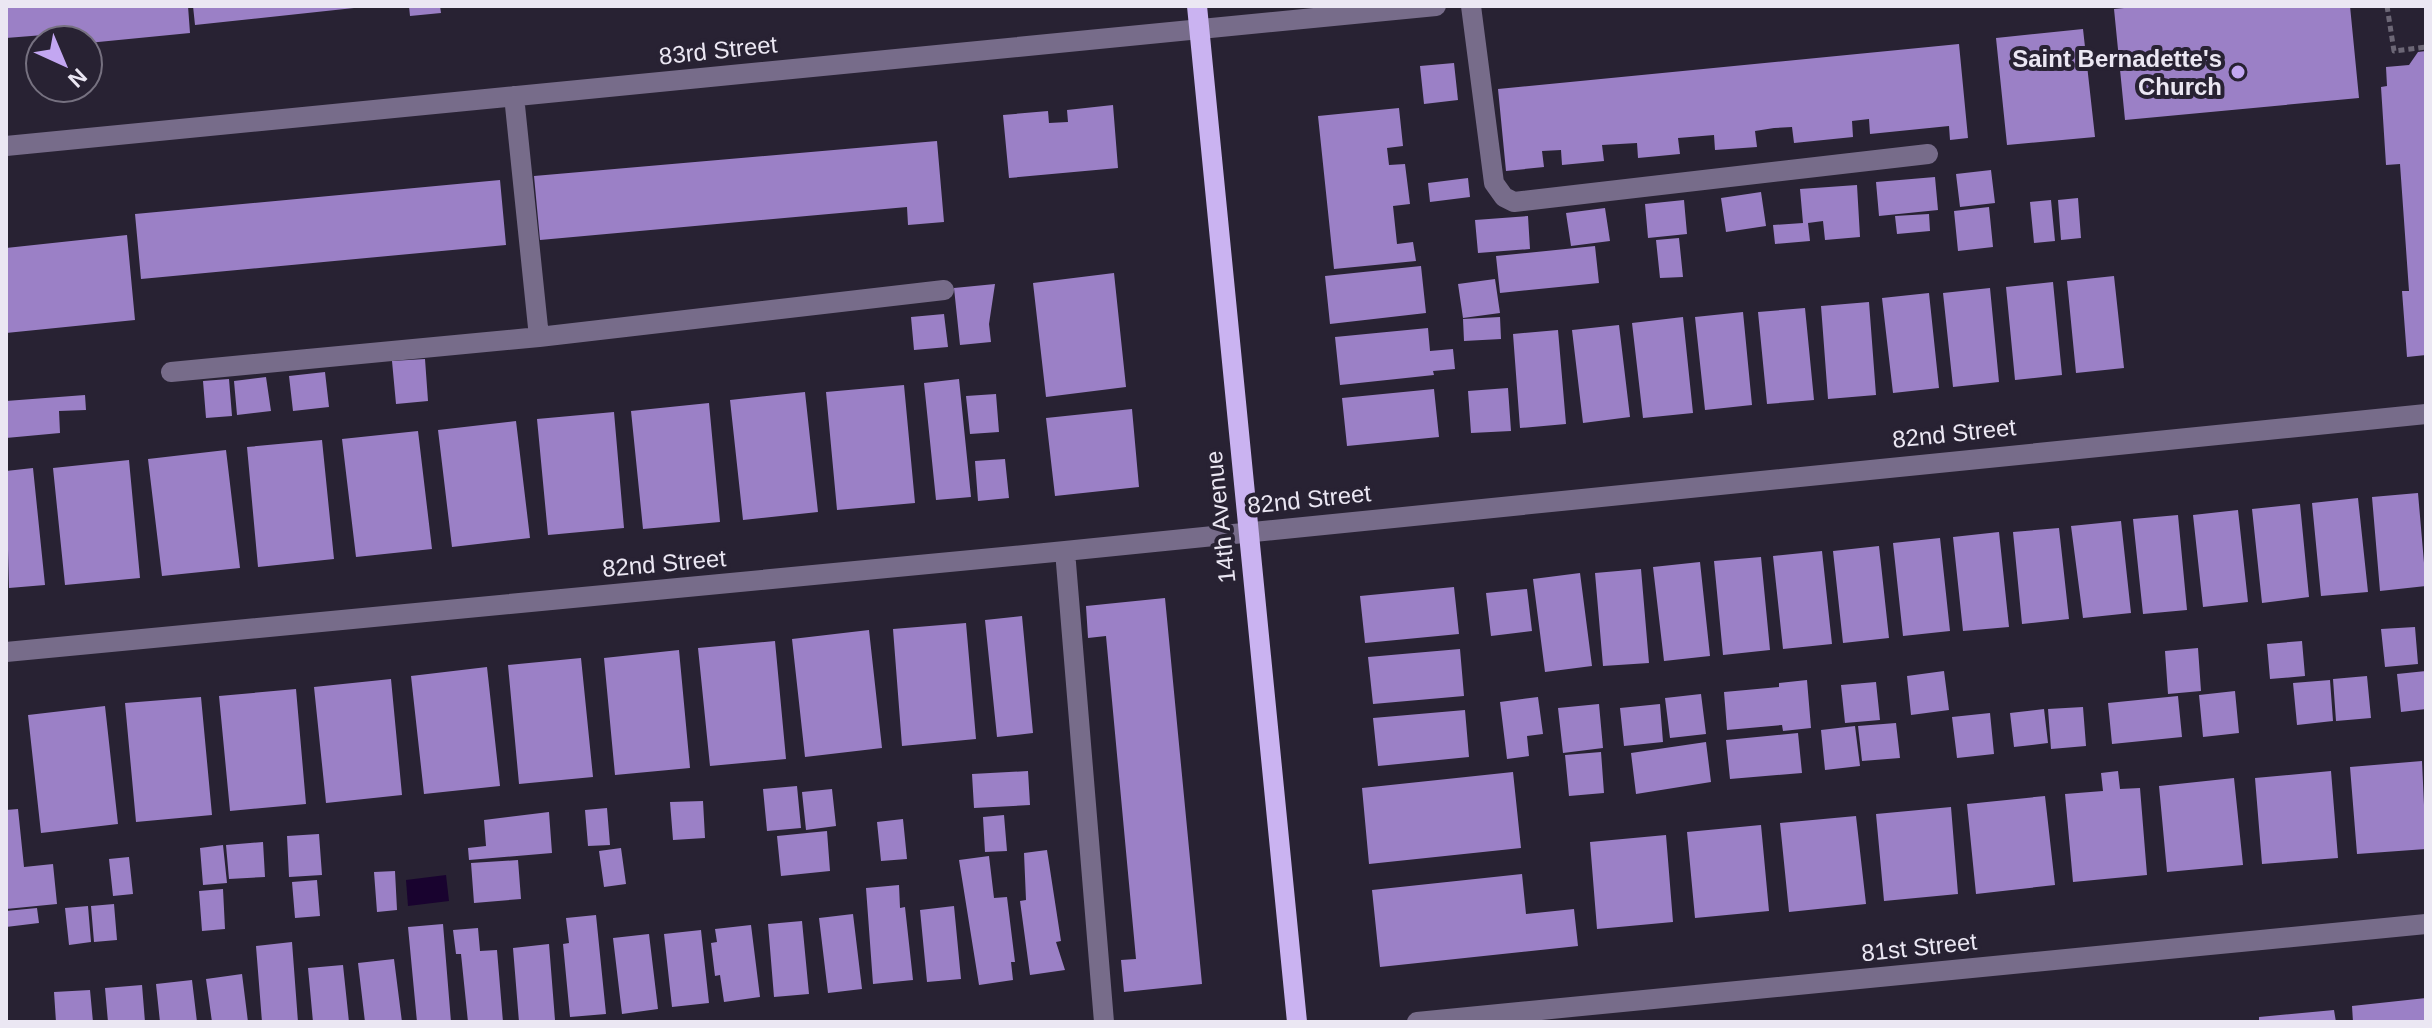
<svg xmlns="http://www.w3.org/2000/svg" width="2432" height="1028" font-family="Arial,sans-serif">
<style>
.water{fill:#19032f}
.building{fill:#9b80c6}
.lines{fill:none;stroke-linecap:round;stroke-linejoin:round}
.path{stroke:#6c6776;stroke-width:5;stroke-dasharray:6 4;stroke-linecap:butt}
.minor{stroke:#776c8a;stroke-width:20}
.major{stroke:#cab3f1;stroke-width:20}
.poi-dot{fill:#c3a7f2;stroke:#282233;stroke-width:3}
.labels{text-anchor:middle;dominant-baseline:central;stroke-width:8;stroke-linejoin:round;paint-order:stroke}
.street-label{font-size:24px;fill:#ebe7f3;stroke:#282233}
.poi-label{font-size:24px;font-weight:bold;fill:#ebe7f3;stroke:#282233;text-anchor:end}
</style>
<rect width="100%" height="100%" fill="#282233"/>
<path class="water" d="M446,875L449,901L408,906L406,880Z"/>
<path class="building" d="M6,6H188L190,33L88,43L70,40L69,33L6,38Z
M193,6H354V8L195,25Z
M409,6H440L441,13L410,16Z
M2144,6H2350L2359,98L2125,120L2114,9Z
M2083,29L2095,137L2007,145L1996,38Z
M1959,44L1968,138L1950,140L1949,126L1870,134L1869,119L1852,121L1853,137L1794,143L1792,127L1774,128L1755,131L1757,147L1715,150L1714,135L1678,138L1680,154L1638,158L1637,143L1602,145L1604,161L1562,165L1561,150L1542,151L1544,167L1506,171L1498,89Z
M2426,51V355L2407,357L2402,291H2409L2400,164L2386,165L2381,87L2387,86L2386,67L2409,65L2418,52Z
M1454,63L1458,100L1424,104L1420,66Z
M1113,105L1118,168L1009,178L1003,115L1048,111L1049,123L1068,122L1067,110Z
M1399,108L1403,146L1387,148L1389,165L1405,164L1410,204L1393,206L1397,244L1413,242L1416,261L1334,269L1318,116Z
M937,141L944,222L908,225L907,207L540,240L534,176Z
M1991,170L1995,203L1960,207L1956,174Z
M1935,177L1938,210L1879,216L1876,182Z
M1468,178L1470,197L1430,202L1428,183Z
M500,180L506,245L141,279L135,214Z
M1857,185L1860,237L1825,240L1823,221L1808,223L1810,241L1775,244L1773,225L1803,223L1800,189Z
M1761,192L1766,226L1726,232L1721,198Z
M2078,198L2081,238L2061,240L2058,200Z
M1684,200L1687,234L1648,238L1645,204Z
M2051,200L2055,241L2034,243L2030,202Z
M1989,207L1993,247L1958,251L1954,211Z
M1605,208L1610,241L1571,246L1566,213Z
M1929,214L1930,231L1897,234L1895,216Z
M1528,216L1530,249L1478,253L1475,220Z
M127,235L135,320L6,333V248Z
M1679,238L1683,277L1660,278L1656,240Z
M1595,246L1599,283L1500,293L1496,256Z
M1421,266L1426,313L1330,324L1325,276Z
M1114,273L1126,387L1046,397L1033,283Z
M2114,276L2124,368L2076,373L2067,281Z
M1495,279L1500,313L1463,318L1458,284Z
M2053,282L2062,375L2015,380L2006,287Z
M995,284L989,324L991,342L960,345L954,288Z
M1990,288L1999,382L1953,387L1943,293Z
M1929,293L1939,388L1893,393L1882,298Z
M1869,302L1876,395L1828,399L1821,306Z
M1805,308L1814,400L1767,404L1758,312Z
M1743,312L1752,405L1705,410L1695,317Z
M944,314L948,347L914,350L911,317Z
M1500,317L1501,339L1464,341L1463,319Z
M1683,317L1693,413L1643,418L1632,323Z
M1619,325L1630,417L1583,423L1572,330Z
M1428,328L1430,351L1453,349L1455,369L1433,371L1434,375L1340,385L1335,337Z
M1558,330L1566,424L1520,428L1513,334Z
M425,359L428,401L396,404L392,361Z
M325,372L329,407L293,411L289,376Z
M266,377L271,411L237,415L234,381Z
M229,379L232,416L206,418L203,381Z
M959,379L971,497L936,500L924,383Z
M904,385L915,503L837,510L826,392Z
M1508,388L1511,431L1471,433L1468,391Z
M1434,389L1439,437L1347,446L1342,398Z
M805,392L818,512L743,520L730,400Z
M996,394L999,432L970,434L966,396Z
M85,395L86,410L59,411L60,433L6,438V401Z
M709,403L720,522L643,529L631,411Z
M1132,409L1139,487L1055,496L1046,418Z
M614,412L624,528L548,535L537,419Z
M516,421L530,538L452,547L438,430Z
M418,431L432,549L356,557L342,439Z
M322,440L334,559L258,567L247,447Z
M226,450L240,568L162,576L148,459Z
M1005,459L1009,498L978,501L975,461Z
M129,460L140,578L65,585L53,468Z
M33,468L45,585L9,588L6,471Z
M2418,493L2426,586L2380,591L2372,497Z
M2358,498L2368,592L2321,596L2312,503Z
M2300,504L2309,597L2262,603L2252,509Z
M2238,510L2248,602L2203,607L2193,515Z
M2178,515L2187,610L2143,614L2133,519Z
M2121,521L2131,613L2083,618L2071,526Z
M2059,528L2069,619L2022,624L2013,532Z
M1999,532L2009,627L1963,631L1953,537Z
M1940,538L1950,631L1903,636L1893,543Z
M1879,546L1889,638L1843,643L1833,551Z
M1822,551L1832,644L1783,649L1773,556Z
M1761,557L1770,650L1723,655L1714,561Z
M1700,562L1710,656L1664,661L1653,567Z
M1641,569L1649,663L1603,666L1595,573Z
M1580,573L1592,666L1545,672L1533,579Z
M1454,587L1459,634L1365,643L1360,596Z
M1527,589L1532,631L1491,636L1486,593Z
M1165,598L1202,984L1124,992L1121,960L1136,959L1106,636L1088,638L1086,606Z
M1022,616L1033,733L997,737L985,620Z
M966,623L976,739L902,746L893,629Z
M2415,627L2418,664L2385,667L2381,629Z
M869,630L882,748L805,757L792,639Z
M775,641L786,759L710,766L698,648Z
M2302,641L2305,676L2270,679L2267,644Z
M2198,648L2201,691L2168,694L2165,651Z
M1460,649L1464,696L1373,704L1368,657Z
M679,650L690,768L615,775L604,658Z
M581,658L593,777L519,784L508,665Z
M487,667L500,786L424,794L411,676Z
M1944,671L1949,710L1911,715L1907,676Z
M2426,671V709L2401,712L2397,674Z
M2367,676L2371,718L2336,721L2333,679Z
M391,679L402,795L326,803L314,687Z
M1807,680L1811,728L1783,731L1782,725L1727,730L1724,692L1779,687V683Z
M2330,680L2333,721L2297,725L2293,683Z
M1876,682L1880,720L1845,723L1841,685Z
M296,689L306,804L230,811L219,696Z
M2235,691L2239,733L2203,737L2199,695Z
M1701,694L1706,734L1670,738L1665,698Z
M2178,696L2182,737L2112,744L2108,703Z
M201,697L212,815L136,822L125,703Z
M1538,697L1543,734L1527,736L1529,756L1507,759L1500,702Z
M1599,704L1603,748L1563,753L1558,708Z
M1660,704L1663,742L1624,746L1620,708Z
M105,706L118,824L41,833L28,715Z
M2083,707L2086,746L2051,749L2048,709Z
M2044,709L2048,743L2014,747L2010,713Z
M1465,710L1469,757L1378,766L1373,718Z
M1990,713L1994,754L1957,758L1952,717Z
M1896,723L1900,758L1862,761L1858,726Z
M1855,726L1860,766L1825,770L1821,730Z
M1798,733L1802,773L1730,779L1726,740Z
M1706,742L1711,782L1636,794L1631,753Z
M1601,752L1604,793L1569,796L1565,755Z
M2422,761L2426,849L2357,854L2350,767Z
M1028,771L1030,805L974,808L972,774Z
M2118,771L2120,789L2140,788L2147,875L2073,882L2065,794L2103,791L2101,773Z
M2331,771L2338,858L2262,864L2255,778Z
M1513,772L1521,848L1369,864L1362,788Z
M2234,778L2243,865L2167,872L2159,786Z
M797,786L801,828L767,831L763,789Z
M832,789L836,826L806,830L802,792Z
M2045,796L2055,885L1976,894L1967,804Z
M703,801L705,838L673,840L670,802Z
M1951,807L1958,894L1884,901L1876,814Z
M607,808L610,845L588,846L585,810Z
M18,809L24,867L53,864L57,904L6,909V810Z
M549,812L552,853L469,860L468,848L486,846L484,820Z
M1004,815L1007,851L985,852L983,817Z
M1856,816L1866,904L1789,912L1780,823Z
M903,819L907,859L881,861L877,822Z
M1761,825L1769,911L1695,918L1687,832Z
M827,831L830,871L781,876L777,836Z
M319,834L322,875L289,877L287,836Z
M1666,835L1673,922L1597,929L1590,842Z
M263,842L265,877L229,879L226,845Z
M223,845L227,883L203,885L200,848Z
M621,848L626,884L604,887L599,851Z
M1047,850L1061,941L1056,942L1065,970L1030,975L1020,901L1026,900L1024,853Z
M989,856L994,898L1007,897L1015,962H1011L1013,980L979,985L959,860Z
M129,857L133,894L113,896L109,859Z
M518,860L521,899L474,903L471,863Z
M395,871L397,910L377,912L374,872Z
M1522,874L1526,914L1574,909L1578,946L1380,967L1372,890Z
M317,880L320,916L295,918L292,882Z
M899,885L900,908L905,907L913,980L873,984L866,888Z
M223,889L225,929L202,931L199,891Z
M114,904L117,940L94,942L91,906Z
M88,906L91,942L69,945L65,908Z
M954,906L961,979L927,982L920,910Z
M37,908L39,923L6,927V911Z
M853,914L862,989L828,993L819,918Z
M596,915L606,1014L570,1017L563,944L569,943L566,918Z
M802,921L809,994L774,997L768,924Z
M443,924L451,1022H417L408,927Z
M751,925L760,997L724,1002L720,975L715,976L711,943L717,942L715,929Z
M478,928L480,951L497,950L503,1022H468L461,954H456L453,930Z
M701,930L709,1003L672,1007L664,934Z
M649,934L658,1009L622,1014L613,938Z
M292,942L298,1022H262L256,946Z
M549,944L555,1020L519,1022L513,948Z
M394,959L402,1022H365L358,963Z
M343,965L349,1022H313L308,968Z
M242,974L248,1022H212L206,979Z
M192,980L197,1022H160L156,984Z
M142,985L145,1022H108L105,988Z
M90,990L93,1022H56L54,992Z
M2426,998V1022H2353L2352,1006Z
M2334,1010L2336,1022H2259V1017Z"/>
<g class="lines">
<path class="path" d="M2387,6L2394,51L2426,47"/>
<path class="minor" d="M1471,6L1494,183L1504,197L1514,202L1928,154
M514,96L539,337L944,290
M6,146L1436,6
M171,372L539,337
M1065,551L1104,1022
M6,652L1065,551L2426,414
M1417,1022L2426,924"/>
<path class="major" d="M1197,6L1297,1022"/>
</g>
<circle class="poi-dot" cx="2238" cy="72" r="8"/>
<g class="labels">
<g class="street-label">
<text transform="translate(718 50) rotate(-6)">83rd Street</text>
<text transform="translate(1954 433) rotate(-6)">82nd Street</text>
<text transform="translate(1309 499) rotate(-6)">82nd Street</text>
<text transform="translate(1220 517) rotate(-96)">14th Avenue</text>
<text transform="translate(664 563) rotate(-5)">82nd Street</text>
<text transform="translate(1919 947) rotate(-6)">81st Street</text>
</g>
<g class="poi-label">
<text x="2222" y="58">Saint Bernadette's<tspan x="2222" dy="28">Church</tspan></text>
</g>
</g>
<rect width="2432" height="1028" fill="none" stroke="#ebe7f3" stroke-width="16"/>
<g transform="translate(64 64) rotate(136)"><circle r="38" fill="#282233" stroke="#767180" stroke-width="2"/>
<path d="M0-6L14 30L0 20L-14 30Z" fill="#c3a7f2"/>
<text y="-12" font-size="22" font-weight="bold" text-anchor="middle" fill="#ebe7f3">N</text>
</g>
</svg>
